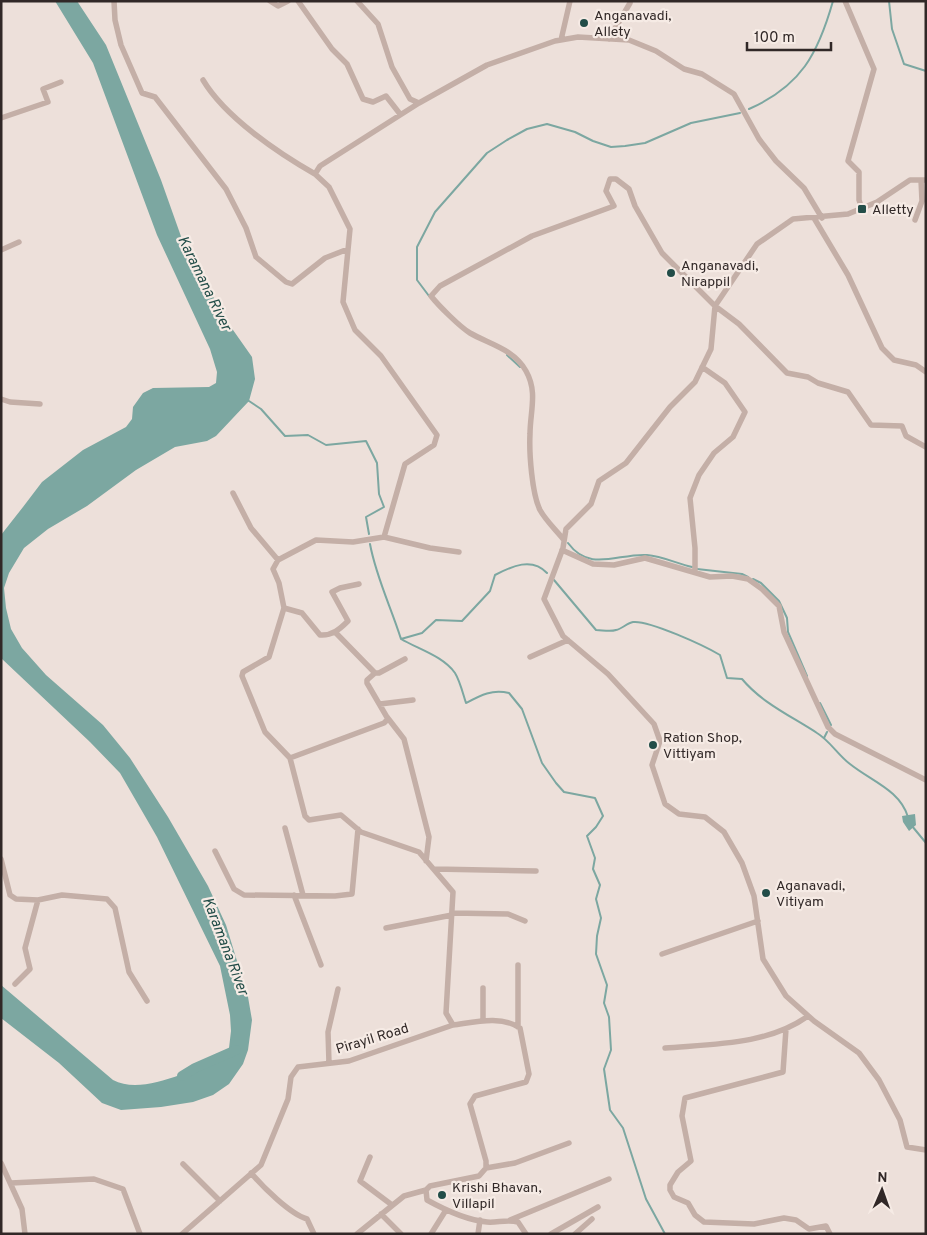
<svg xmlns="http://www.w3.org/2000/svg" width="927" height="1235" viewBox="0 0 927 1235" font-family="Overpass,sans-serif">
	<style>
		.water { fill: #7ca7a1 }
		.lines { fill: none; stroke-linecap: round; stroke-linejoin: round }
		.stream { stroke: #7ca7a1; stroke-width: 2 }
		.river { stroke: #7ca7a1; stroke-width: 10 }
		.minor { stroke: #c4afa7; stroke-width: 5.5 }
		.poi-dot { fill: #224d48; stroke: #f6ebe5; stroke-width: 2 }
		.labels { text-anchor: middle; stroke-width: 4.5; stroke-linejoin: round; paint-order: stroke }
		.poi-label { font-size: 14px; fill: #312827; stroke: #f6ebe5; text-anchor: start }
		.street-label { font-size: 14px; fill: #312827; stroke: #f6ebe5 }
		.water-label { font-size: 15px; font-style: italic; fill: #224d48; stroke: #f6ebe5 }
	</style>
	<rect width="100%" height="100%" fill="#ede0da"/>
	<path class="water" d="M55,1h22l29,44 55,135 22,62 43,78 26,37 3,22 -6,22 -33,35 -9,5 -32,6 -39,23 -49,36 -39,23 -24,19 -15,25 -5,15 2,20 5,21 11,19 24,27 57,50 27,33 38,59 40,69 18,39 22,72 4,23 -4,30 -5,14 -14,20 -16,11 -20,7 -32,5 -40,3 -19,-7 -43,-40 -58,-45v-33l112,95c30,16 78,-11 109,-21l7,-11 2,-17 -1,-16 -10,-49 -63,-129 -37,-64 -30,-31 -89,-84v-123l22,-28 19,-25 41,-32 43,-23 6,-8 1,-12 10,-14 10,-5 56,-1 7,-4 1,-11 -7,-23 -53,-114 -64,-172z
		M915,814l1,11 -7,6 -6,-9 -1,-6z"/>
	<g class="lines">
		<path class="stream" d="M889,1l3,28 12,35 22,7
			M749,109c52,-23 69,-55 84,-108
			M429,296l-12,-16v-33l18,-35 52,-59 20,-13 20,-11 20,-5 28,8 18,9 18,6 14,-1 20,-3 46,-20 49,-10
			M507,355l13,12
			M249,401l12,8 24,27 23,-1 18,10 40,-4 11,22 2,31 5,13 -18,10 3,17
			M568,543c22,30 50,10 79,12 15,1 31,9 45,12
			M370,544c6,33 21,63 31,95l21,-6 14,-13 26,1 28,-30 5,-16c17,-9 37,-18 52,-2
			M697,569l45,5 6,3
			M753,579l8,4 18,18 8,17 1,14 19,44
			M554,580l42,50c6,0 14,2 20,0 6,-1 11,-7 17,-8 16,-2 72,24 87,33l7,23 15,1c20,24 49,37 75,54 13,8 21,22 33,31 21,17 50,26 58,53
			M401,639c17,10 42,17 54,34 5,8 8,21 11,30 15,-8 26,-14 43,-10l13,16 20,54 14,20 8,9 31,6 8,18 -7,11 -9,9 8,22 -2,11 7,16 -4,14 5,19 -4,18 -1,18 11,31 -3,18 5,14 2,33 -7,19 6,41 13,18 23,71 19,35
			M820,703l11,22
			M824,738l3,-6
			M912,826l14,17"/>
		<path class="river" d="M182,1076l13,-8 41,-18"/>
		<path class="minor" d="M114,1l1,19 6,25 21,48 13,4 71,92 20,39 10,29 30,25 6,2 33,-26 23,-9
			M270,1l8,5 10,-5
			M298,1l34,48 15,15 16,35 10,3 13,-6 14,18
			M357,1l21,23 14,43 18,32 9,4 68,-38 68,-24 23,-4 51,3 27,11 28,18 18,5 32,20 25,45 17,22 28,27 18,30
			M845,1l29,68 -26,92 11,11v28l3,9
			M609,39l21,-36
			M561,40l9,-39
			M203,80c22,37 75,73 112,94
			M419,103l-99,63 -5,8 14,13 21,42 -7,73 12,28 26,26 56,79 -3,10 -29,19 -21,73 -31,5 -37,-2 -38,20 -5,9 6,14 5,25 -15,49 -26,15 -1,4 23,56 25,26 15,58 4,4 32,-5 20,17 58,20 34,40 -7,121 7,12c22,-3 48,-10 67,3l9,46 -3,8 -51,14 -5,8 16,57v7l-7,8 -49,10 -4,4 1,10c18,10 39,20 60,22 10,1 20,-3 31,0l8,12
			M1,118l47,-16 -5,-13 18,-7
			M926,180h-16l-33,22 -29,12 -55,5 -36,25 -42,62 -4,43 -16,33 -25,25 -44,56 -27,18 -8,23 -25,25 -3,19 -19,51 19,37 45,38 46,50 6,17 -8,24 13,39 14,10 26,3 19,15 18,31 12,33 9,63 23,37 28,25 45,32 20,27 21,40 7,27 19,3
			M814,218l34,57 34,73 12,12 22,5 10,7
			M915,220l7,-19 -1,-21
			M1,250l18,-8
			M1,399l9,3 30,2
			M233,493l18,35 27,32
			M384,537l46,11 29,4
			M564,540c-7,-9 -18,-19 -24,-30 -8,-16 -11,-57 -10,-76 0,-22 8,-42 -4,-63 -12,-22 -37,-27 -56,-38 -10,-6 -32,-28 -39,-37l9,-10 92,-50 82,-30 -8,-15 4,-12h6l13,10 6,17 27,47 53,53 24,18 48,49 21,4 10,6 30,9 23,33 31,1 4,10 20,11
			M562,550l31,14 21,1 31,-7 65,19 22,-1 16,3 14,10 17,17 5,26 44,95 7,7 91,46
			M695,572v-24l-5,-50 9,-23 15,-22 19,-16 12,-25 -20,-29 -23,-16
			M284,608l18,5 18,22c12,1 20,-6 28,-14l-16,-29 8,-4 19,-4
			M335,632l40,41h4l26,-14
			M530,657l38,-17
			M380,704l33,-4
			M387,717l17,22 25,98 -3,24
			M290,758l94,-35 4,-4 -21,-36v-3l8,-7
			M285,828l18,67
			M215,851l19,38 10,6 91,1 17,-2 6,-65
			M1,859l9,36 6,4 22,1 -13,48 5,21 -15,15
			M434,869l102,2
			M294,895l27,70
			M38,900l24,-5 45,4 8,9 14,64 18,29
			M453,913l55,1 17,7
			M386,928l66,-13
			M662,954l96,-33
			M518,965v62
			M483,988v33
			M786,1029l-3,43 -98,26 -3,18 9,45 -13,11 -8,13v5l4,7 14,6 7,12 9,7 50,2 30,-6 12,2 13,9 17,-3 4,8
			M665,1048c48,-4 103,-3 143,-32
			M329,1063l-1,-31 10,-43
			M370,1157l-10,24 32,24
			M1,1163l21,46 3,25
			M183,1164l37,37
			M486,1168l29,-5 54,-20
			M251,1173c12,14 39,41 56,46l7,15
			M11,1183l83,-4 29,10 17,45
			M381,1214l20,20
			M510,1220l99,-41
			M182,1234l79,-69 27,-66 3,-22 7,-10 51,-6 104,-36
			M357,1234l47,-38 22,-6
			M431,1234l15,-24
			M478,1234l2,-14
			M551,1234l47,-27
			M575,1234l17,-15"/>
	</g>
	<g class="poi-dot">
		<circle cx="584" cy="23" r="5"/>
		<rect x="857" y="204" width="10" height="10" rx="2.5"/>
		<circle cx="671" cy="273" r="5"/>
		<circle cx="653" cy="745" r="5"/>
		<circle cx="766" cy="893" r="5"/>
		<circle cx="442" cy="1195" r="5"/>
	</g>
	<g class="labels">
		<g class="poi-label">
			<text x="594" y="20">Anganavadi,<tspan x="594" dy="16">Allety</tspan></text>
			<text x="872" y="214">Alletty</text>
			<text x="681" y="270">Anganavadi,<tspan x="681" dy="16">Nirappil</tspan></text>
			<text x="663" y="742">Ration Shop,<tspan x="663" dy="16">Vittiyam</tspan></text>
			<text x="776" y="890">Aganavadi,<tspan x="776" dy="16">Vitiyam</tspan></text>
			<text x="452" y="1192">Krishi Bhavan,<tspan x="452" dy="16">Villapil</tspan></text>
		</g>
		<g class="street-label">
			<text transform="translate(372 1038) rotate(-17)" y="5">Pirayil Road</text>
		</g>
		<g class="water-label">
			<text transform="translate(205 283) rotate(64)" y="5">Karamana River</text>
			<text transform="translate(226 946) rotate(69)" y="5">Karamana River</text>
		</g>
	</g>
	<rect width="927" height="1235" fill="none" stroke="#312827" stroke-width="5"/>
	<g transform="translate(882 1190) rotate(2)" stroke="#f6ebe5" stroke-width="4" paint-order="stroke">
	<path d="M0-4L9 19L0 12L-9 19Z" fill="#312827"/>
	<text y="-8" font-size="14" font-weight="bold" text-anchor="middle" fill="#312827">N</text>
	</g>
	<path d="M747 42v8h84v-8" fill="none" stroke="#312827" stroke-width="2.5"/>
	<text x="754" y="42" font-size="15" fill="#312827" stroke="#f6ebe5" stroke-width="4" paint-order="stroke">100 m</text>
</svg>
